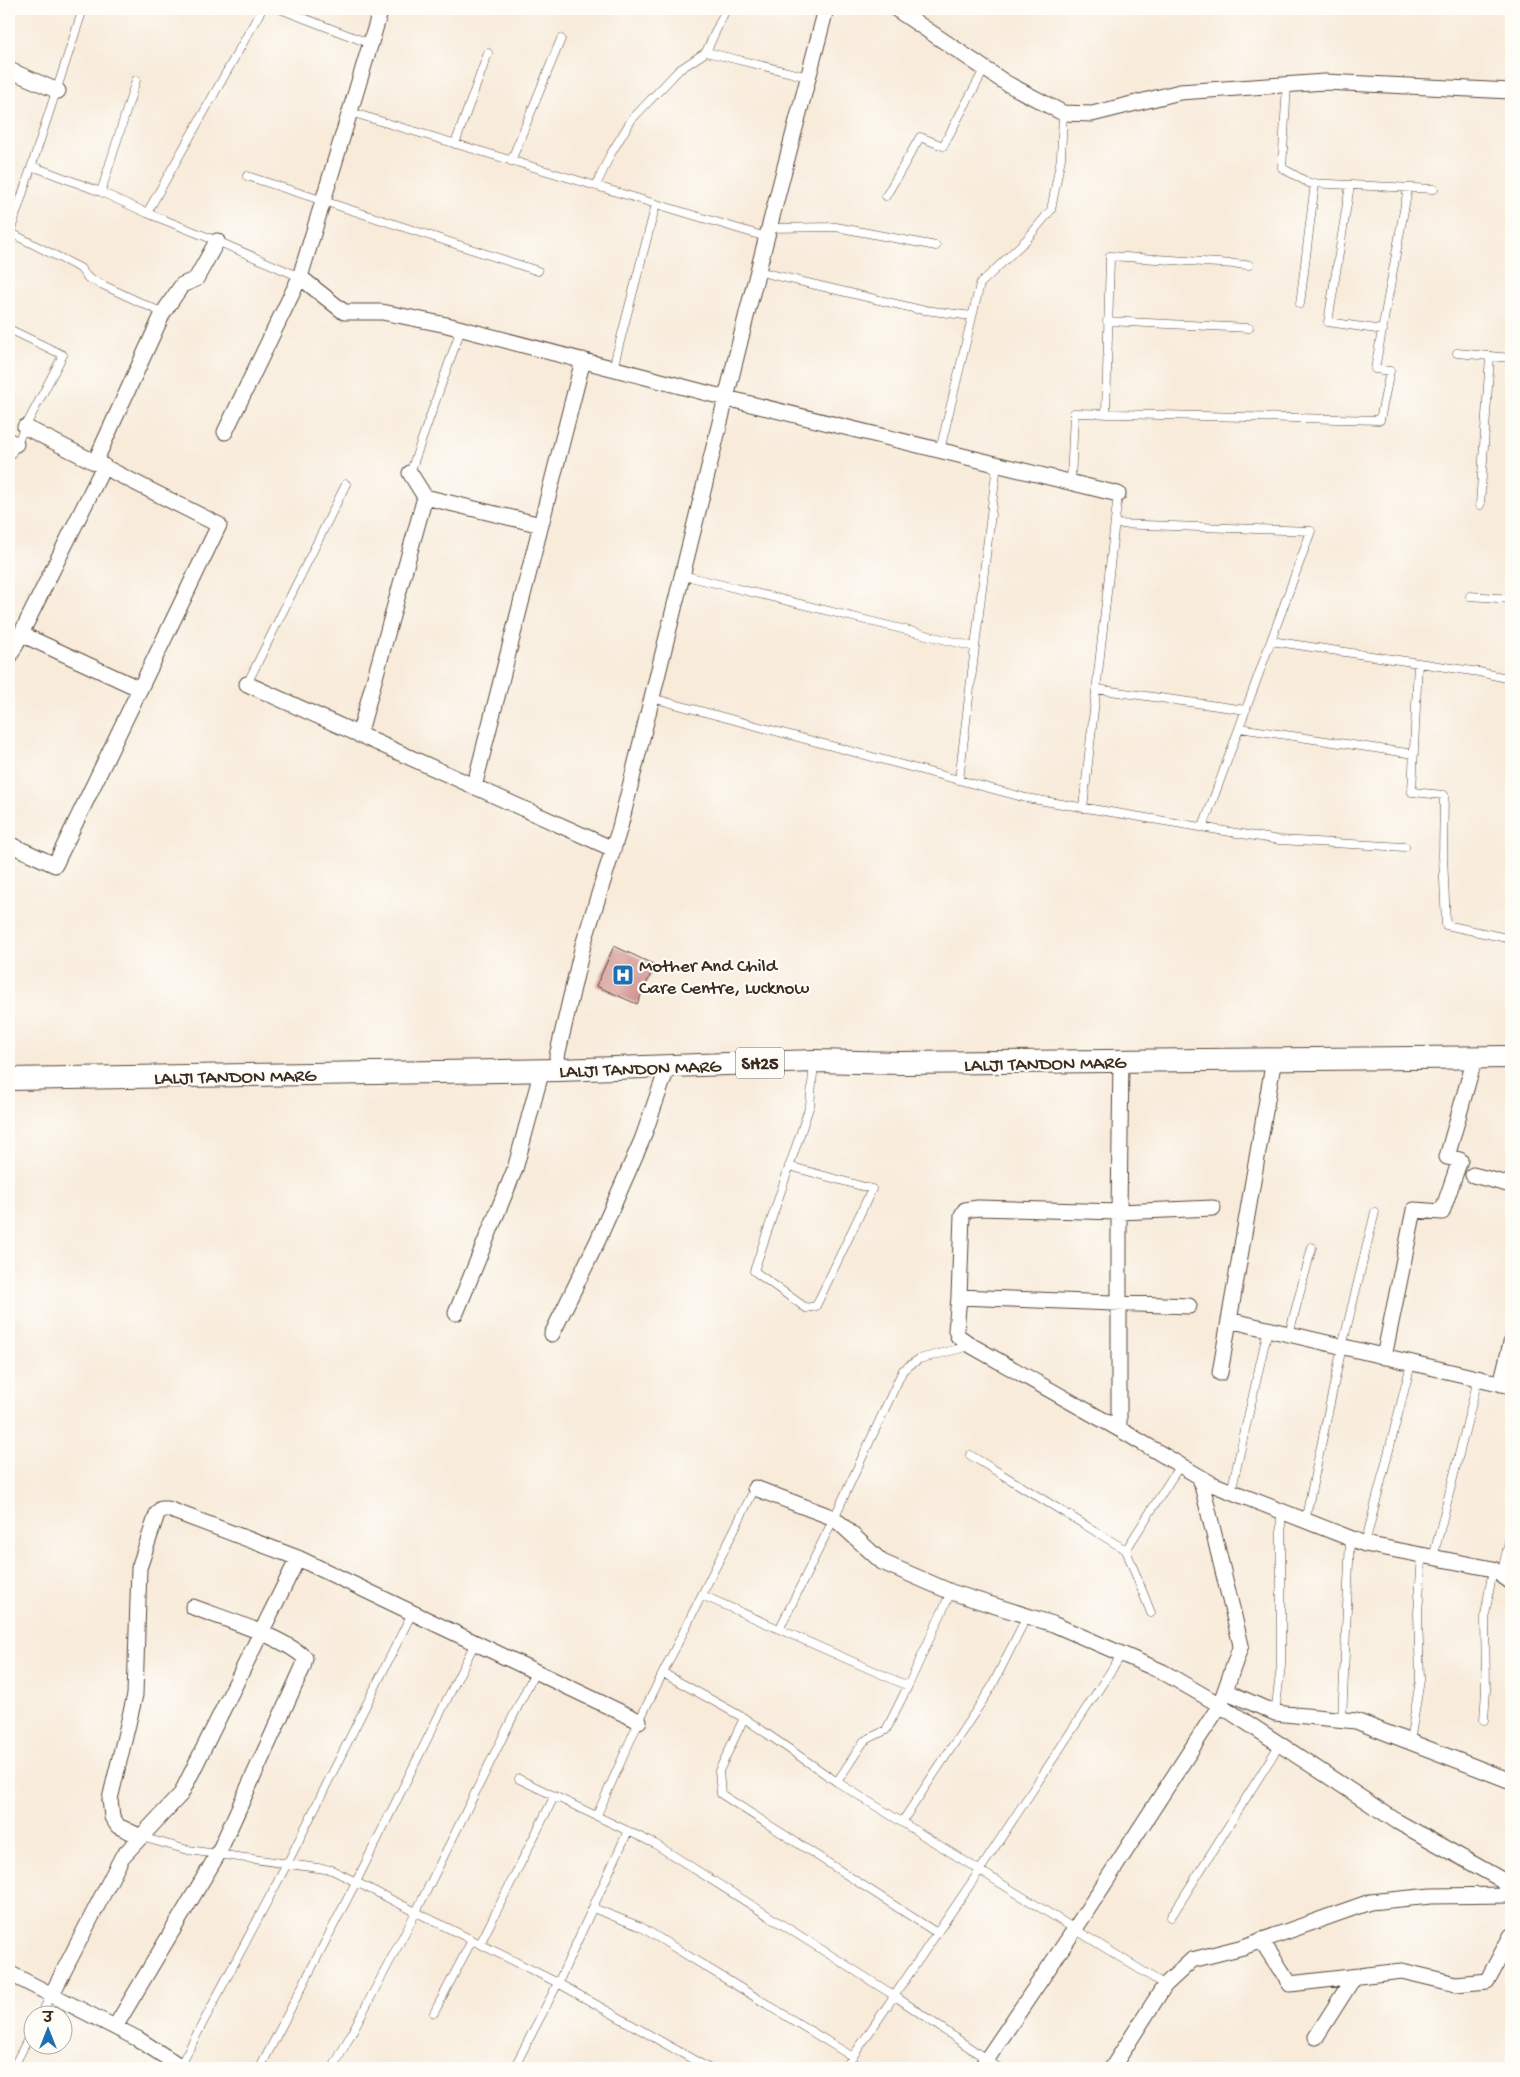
<svg xmlns="http://www.w3.org/2000/svg" width="1520" height="2077" viewBox="0 0 1520 2077" font-family="'Gochi Hand','Playpen Sans Deva',sans-serif">
	<style>
		.building { fill: #d39793 }
		.lines { fill: none; stroke-linecap: round; stroke-linejoin: round }
		.service-casing { stroke: #57473a; stroke-width: 9 }
		.minor-casing { stroke: #57473a; stroke-width: 17 }
		.primary-casing { stroke: #57473a; stroke-width: 24 }
		.service { stroke: #fff; stroke-width: 8 }
		.minor { stroke: #fff; stroke-width: 15 }
		.primary { stroke: #fff; stroke-width: 22 }
		.labels { text-anchor: middle; stroke-width: 4.5; stroke-linejoin: round; paint-order: stroke }
		.shield { fill: #fdfcf7; stroke: #75695f; stroke-width: 1 }
		.shield-label { font-size: 18px; font-weight: bold; fill: #3b2a1e }
		.poi-label { font-size: 19px; fill: #3b2a1e; stroke: #fdfcf7; text-anchor: start }
		.street-label { font-size: 19px; fill: #3b2a1e; stroke: #fdfcf7 }
	</style>
	<rect width="100%" height="100%" fill="#fdfcf7"/>
	<filter id="ink" filterUnits="userSpaceOnUse"><feTurbulence type="fractalNoise" baseFrequency=".02" numOctaves="2"/><feDisplacementMap in="SourceGraphic" scale="10" xChannelSelector="R" yChannelSelector="G"/><feConvolveMatrix kernelMatrix="1 2 1 2 8 2 1 2 1" color-interpolation-filters="sRGB"/></filter>
	<filter id="wash" filterUnits="userSpaceOnUse"><feTurbulence type="fractalNoise" baseFrequency=".0096" numOctaves="4" result="noise"/><feDisplacementMap in="SourceGraphic" scale="20" xChannelSelector="R" yChannelSelector="G"/><feGaussianBlur stdDeviation="1.12" result="paint"/><feColorMatrix in="noise" values="0 0 0 0 0 0 0 0 0 0 0 0 0 0 0 0 0 1.4 0 .05"/><feComposite in="paint" operator="in"/></filter>
	<g filter="url(#wash)">
		<rect width="100%" height="100%" fill="#f8ebda"/>
		<g id="blocks">
			<path class="building" d="M614,946l41,19 -18,39 -41,-18z"/>
		</g>
	</g>
	<g filter="url(#ink)">
		<use href="#blocks" fill-opacity="0" stroke="#57473a" stroke-width="1"/>
		<g class="lines">
			<g class="service-casing">
				<path id="service" d="M280,9l91,35
					M706,52l102,25
					M1287,84l-5,84 27,15 125,6
					M350,112l416,125
					M455,144l33,-91
					M511,161l50,-122
					M32,166l69,26 46,21 70,28 83,36
					M247,176l291,95
					M1350,185l-22,137 55,8
					M596,186l14,-31 22,-36 47,-49 27,-18 20,-43
					M101,192l35,-112
					M886,196l34,-59 23,9 42,-78
					M147,213l115,-204
					M768,228l68,-1 100,19
					M9,232l71,36 8,10 75,35
					M10,232l73,-223
					M757,271l160,38 55,7
					M1300,304l15,-121
					M1107,321l142,7
					M9,329l54,26 -54,103
					M1457,353l54,5
					M613,368l43,-164
					M1106,414l4,-158 139,9
					M940,450l40,-166 47,-45 24,-29 10,-52 2,-45
					M410,473l51,-144
					M1071,482l3,-69 306,7 10,-49 -15,-2 33,-181
					M1480,505l10,-149
					M1115,524l196,7 -108,296
					M682,575l293,72
					M1470,596l41,3
					M1271,641l208,31 32,7
					M1418,663l-6,129 32,3 -1,61 3,69 65,14
					M247,684l99,-200
					M1096,689l150,21
					M652,698l374,100 253,42 126,7
					M1239,728l175,26
					M959,780l38,-316
					M1083,808l35,-314
					M789,1166l83,23 -56,117 -10,2 -52,-37 56,-166 4,-42
					M1289,1334l23,-87
					M970,1455l156,95
					M1231,1492l37,-163
					M1305,1521l37,-174 33,-135
					M1365,1544l46,-180
					M1433,1558l45,-179
					M1501,1575l10,-42
					M702,1595l206,91
					M1151,1613l-25,-63 54,-85
					M780,1628l54,-110 69,-148 16,-11 51,-13
					M663,1673l81,45 93,64 328,203
					M1275,1713l6,-47v-155
					M744,1718l-25,53 2,23 216,139
					M1342,1720l8,-181
					M1484,1720l2,-30 -1,-75 8,-46
					M1410,1742l10,-62 -2,-67 4,-58
					M519,1779l136,65 240,152 104,72
					M837,1782l27,-41 22,-11 22,-44 43,-94
					M597,1815l42,-94 116,-233
					M902,1822l89,-134 36,-72
					M141,1837l47,13 144,20 226,113 150,85
					M593,1908l48,19 212,130
					M1171,1917l109,-173
					M480,1944l74,-147
					M434,2013l38,-73
					M41,2014l11,-20
					M180,2066l107,-202 125,-251
					M13,2068l19,-37
					M260,2068l96,-186 119,-239
					M333,2068l83,-156 119,-240
					M514,2068l44,-85 70,-152
					M845,2068l135,-198 142,-216"/>
			</g>
			<g class="minor-casing">
				<path id="minor" d="M896,9l110,74 57,30 29,1 88,-22 145,-10 186,9
					M9,70l49,21
					M300,277l44,35h38l65,13 279,73 392,96
					M225,432l75,-155 81,-268
					M9,441l7,3
					M95,462l68,-149 19,-28 14,-6 21,-38
					M410,473l15,24 116,28
					M21,634l119,55
					M9,658l95,-192
					M247,684l366,165
					M359,735l66,-238
					M474,787l109,-427
					M9,844l46,21 164,-340 -194,-98
					M559,1070l-2,-14 26,-111 37,-118 128,-518 78,-300
					M1473,1175l38,10
					M1213,1208l-94,4 -141,-4 -13,2 -3,5 -3,82 -3,33 2,6 14,10 147,83 93,55 153,60 128,25 18,13
					M959,1297l230,9
					M456,1313l59,-144 27,-99
					M1229,1320l282,66
					M552,1334l46,-94 44,-100 26,-74
					M1384,1357l30,-147 28,2 18,-52 -13,-3 28,-100
					M1220,1373l54,-314
					M1501,1384l10,-41
					M1119,1429v-217l2,-151
					M755,1488l79,30 48,44 69,30 102,32 110,48 57,33 178,117 113,63
					M1225,1691l50,22 81,8 155,60
					M141,1837l-23,-11 -6,-9 -2,-18 25,-104 4,-127 18,-54 4,-5h7l130,49 341,163
					M1261,1940l29,44 112,-13 54,13 31,-3 24,-45
					M9,1973l129,66 45,29
					M52,1994l70,-137 59,-63 117,-236
					M115,2027l103,-173 85,-187 2,-9c-23,-22 -81,-39 -112,-51
					M1316,2037l38,-60
					M981,2068l94,-139 145,-224 21,-60 -41,-168
					M1112,2068l53,-83 27,-25 51,-13 127,-45 61,-6 80,-1"/>
			</g>
			<g class="primary-casing">
				<path id="primary" d="M9,1079l550,-9 255,-9 87,2 610,-6"/>
			</g>
			<use href="#service" class="service"/>
			<use href="#minor" class="minor"/>
			<use href="#primary" class="primary"/>
		</g>
	</g>
	<defs>
		<g id="hospital-square" transform="scale(1.125)"><rect x="-9" y="-9" width="18" height="18" rx="4" fill="#1f6fb2" stroke="#fdfcf7"/><path d="M-5-5h3v3.5h4V-5h3V5h-3V1.5h-4V5h-3Z" fill="#fff"/></g>
	</defs>
	<g fill-rule="evenodd">
		<use href="#hospital-square" x="623" y="975"/>
	</g>
	<g class="labels">
		<rect class="shield" x="736" y="1047.5" width="48" height="31" rx="4"/>
		<g class="shield-label">
			<text x="760" y="1069">SH25</text>
		</g>
		<g class="poi-label">
			<text x="639" y="971">Mother And Child<tspan x="639" dy="22">Care Centre, Lucknow</tspan></text>
		</g>
		<g class="street-label">
			<text transform="translate(1045 1062) rotate(-1)" y="7">LALJI TANDON MARG</text>
			<text transform="translate(640 1067) rotate(-2)" y="7">LALJI TANDON MARG</text>
			<text transform="translate(235 1075) rotate(-1)" y="7">LALJI TANDON MARG</text>
		</g>
	</g>
	<rect width="1520" height="2077" fill="none" stroke="#fdfcf7" stroke-width="30"/>
	<g transform="translate(48 2030)"><circle r="24" fill="#fdfcf7" stroke="#afa8a0"/>
	<path d="M0-4L9 19L0 12L-9 19Z" fill="#1f6fb2"/>
	<text y="-8" font-size="14" font-weight="bold" text-anchor="middle" fill="#3b2a1e">उ</text>
	</g>
</svg>
